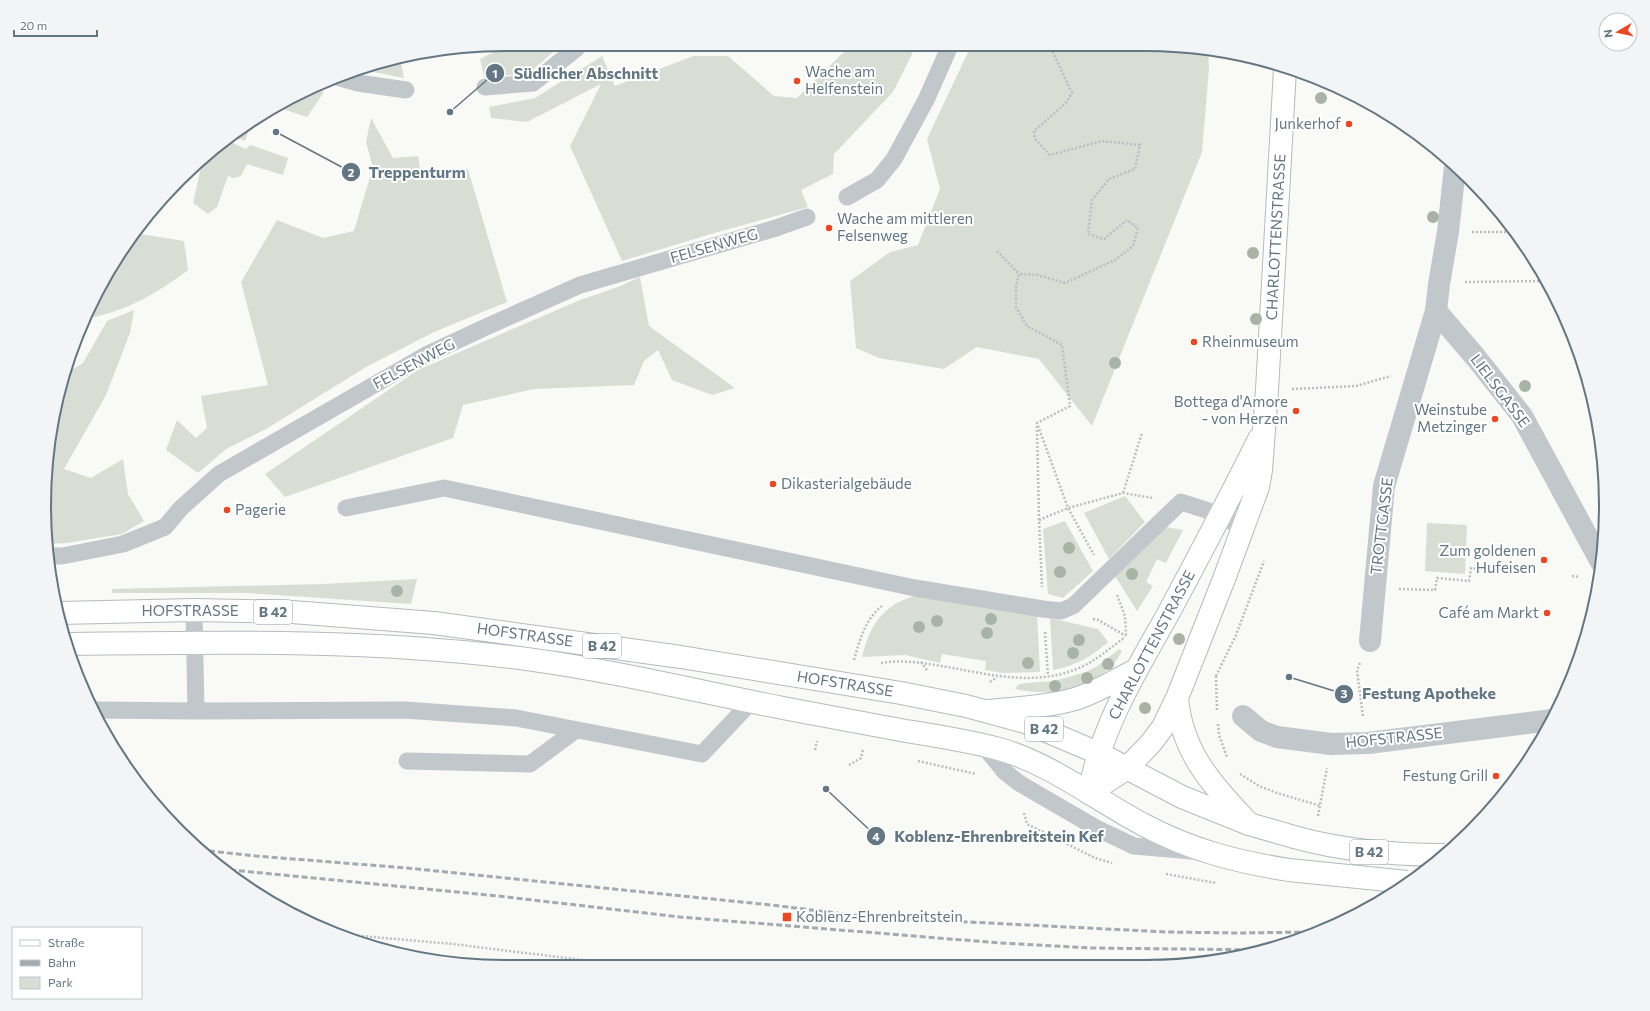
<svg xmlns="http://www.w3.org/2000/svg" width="1650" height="1011" viewBox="0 0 1650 1011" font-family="Commissioner,sans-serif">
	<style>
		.green { fill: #d9ded5 }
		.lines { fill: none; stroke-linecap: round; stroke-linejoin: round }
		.secondary-casing { stroke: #b4bbc0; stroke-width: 24 }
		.primary-casing { stroke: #b5bbbf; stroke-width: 24 }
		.path { stroke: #babec1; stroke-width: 2.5; stroke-dasharray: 2 2; stroke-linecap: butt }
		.service { stroke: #c2c7cb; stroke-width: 17 }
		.minor { stroke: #c2c7cb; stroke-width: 22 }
		.secondary { stroke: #fff; stroke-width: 22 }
		.primary { stroke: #fff; stroke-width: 22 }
		.rail { stroke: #a3abb1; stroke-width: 3; stroke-dasharray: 6 3; stroke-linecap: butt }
		.primary-bridge-casing { stroke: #b5bbbf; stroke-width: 24; stroke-linecap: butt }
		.primary-bridge { stroke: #fff; stroke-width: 22 }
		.tree { fill: #a9b3a5 }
		.poi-dot { fill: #ed4722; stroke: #fff; stroke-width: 1.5 }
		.labels { text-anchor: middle; stroke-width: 4; stroke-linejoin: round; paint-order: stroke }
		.shield { fill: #fff; stroke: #91a0a8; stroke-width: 1 }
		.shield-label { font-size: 14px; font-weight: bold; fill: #627783 }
		.poi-label { font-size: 15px; fill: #627783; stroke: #fff; text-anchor: start }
		.street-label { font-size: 15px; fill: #627783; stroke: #fff }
		.rim { fill: none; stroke: #627783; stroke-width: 2 }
		.leader { fill: none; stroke: #627783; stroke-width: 1.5 }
		.callout-dot { fill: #627783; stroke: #fff; stroke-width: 1.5 }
		.mark-label { font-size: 12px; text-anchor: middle; font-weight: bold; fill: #fff }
		.callout-label { font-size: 16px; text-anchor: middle; font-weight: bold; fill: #627783; stroke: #fff; stroke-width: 4; stroke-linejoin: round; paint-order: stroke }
	</style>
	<rect width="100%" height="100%" fill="#f9f9f6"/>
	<path class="green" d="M502,48h56l-30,26 -44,3 -4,-18z
		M848,48h67l-22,44 -59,62 -1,20 -32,16 7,17 -97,27 -89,27 -52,-115 31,-62 -74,38 -36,-4 -2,-11 46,-9 67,-42 13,30 78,-30h35l46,40 23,2z
		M970,48l238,1 1,20 -7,83 -110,274 -53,-67 -62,-12 -33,22 -65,-11 -23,-10 -6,-67 40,-29 28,-7 22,-56 -13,-50z
		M400,58l4,20 -47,-9v-1z
		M312,87l12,5 -17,25 -30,-10 24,-15z
		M371,118l22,40 25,-2 2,13h48l39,133 -73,30 -68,35 -100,62 -40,20 -28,24 -32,-23 11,-30 19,18 11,-10 -6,-32 67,-11 -27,-103 36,-62 46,18 31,-7 19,-64 -7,-25z
		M252,122l-7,19 -14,-6z
		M224,139l22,10 4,-4 38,13 -5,17 -36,-11 -6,12 -7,2 -6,-2 -11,31 -9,7 -15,-11 10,-45z
		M135,233l49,8 4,29c-35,26 -58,39 -101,49l35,-70z
		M640,277l9,49 86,62 -23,7 -40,-15 -14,-30 -14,11 -10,24 -100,4 -71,16 -10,33 -168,59 -20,-23 153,-104 162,-70 38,-13z
		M134,310l-4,23 -24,62 -42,74 27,9 32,-19 5,35 16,27 -22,13 -55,9 -20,1 -3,-39 4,-60 17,-71 18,-11 24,-42z
		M1125,496l20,26 -36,37 -25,-46z
		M1065,521l28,50 -30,27 -15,-4 -5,-65z
		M1427,523l40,2 -2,49 -40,-3z
		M1165,527l18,3 -17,33 -9,-4 -11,23 7,4 -16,25 -22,-35z
		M417,579l-6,25 -164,-11h-135v-4l212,-5z
		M914,596l123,18 3,58 -37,1 -18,-3 1,-9 -44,-7 -2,9 -35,-8 -43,2c8,-32 20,-51 52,-61z
		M1050,618l48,11 10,13c-17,15 -33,24 -55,28z
		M1119,649l3,2c-12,26 -45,39 -72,41 -12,1 -23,-1 -35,-3l4,-5 7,-1 28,-2 32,-9 13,-7z"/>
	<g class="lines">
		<g class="secondary-casing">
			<path id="secondary" d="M1177,698c5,56 36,87 72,126
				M988,711c29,-3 59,-4 87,-12 22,-7 41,-19 61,-29
				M1089,793l37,-24 25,-26 12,-16 14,-29 47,-119 34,-92 3,-17 6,-80 18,-321
				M1089,793c13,-68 46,-120 79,-179 31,-58 62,-116 91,-175"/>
		</g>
		<g class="primary-casing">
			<path id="primary" d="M59,613l135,-3 98,2 142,11 247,34 220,36 65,13 59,16 73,31 84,44 67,27 45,13
				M66,644c154,-2 308,-5 461,15 88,12 174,33 261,50 39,7 79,15 118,22 31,5 63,10 93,18 53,15 97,51 145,76 47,25 93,37 145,45"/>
		</g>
		<path class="path" d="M1051,48l21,45 -6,10 -32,28 1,8 15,16 52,-14 38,4 -5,24 -26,10 -17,21 -4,34 16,5 23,-19 11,8 -5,18 -18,14 -50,23 -27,-8 -19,-1 -3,13v20l11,19 35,19 8,61 -33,17 31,85 26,47
			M1472,232h42
			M997,251l22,23
			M1465,282l82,-1
			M1292,389l64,-3 35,-10
			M1037,426l2,94 3,67
			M1123,493l19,-60
			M1039,520l29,-12 55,-15 30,5
			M1572,576l8,1
			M1399,589l36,1 2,-12 32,3 2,-13 40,4
			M1117,595l8,21 1,19
			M1093,619l5,1 28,16
			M1045,632l3,44
			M854,660c6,-21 11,-41 29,-55
			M921,662l6,8
			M881,663c24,-4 48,1 72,5 42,8 88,18 128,-1 16,-7 29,-19 43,-29
			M1360,663l-3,7 6,47
			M1216,676l1,35
			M1216,676l20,-41 28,-74
			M990,682l7,-5
			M1218,724l1,11 8,22
			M815,750l2,-9
			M918,761l58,13
			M849,765l12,-7 2,-9
			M1240,774l19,12 18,7 44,13
			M1024,813l3,11 68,34 17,5
			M1318,816l9,-48
			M1166,874l50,9
			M338,934l115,10 162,20"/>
		<path class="service" d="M337,77l21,6 48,7
			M485,87l48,-4 44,-35
			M847,197l30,-17 17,-21 32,-59 23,-52
			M346,508l98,-20 471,100 128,21 18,2 12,-5 108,-104 25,8 38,17
			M47,556h15l61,-12 42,-17 16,-19 38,-34 207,-119 60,-28 94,-42 196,-57 31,-11
			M194,610l2,101 209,-1 111,8 186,36 49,-52
			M96,710l100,1
			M983,745l21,26 15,12 79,46 36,17 58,5
			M407,761l123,3 46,-34"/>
		<path class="minor" d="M1436,311l41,48 45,57 79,146
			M1370,641l14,-155 52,-175 3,-27 9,-52 7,-65
			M1243,716l18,15 16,6 54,7 37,-1 184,-23"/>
		<use href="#secondary" class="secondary"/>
		<use href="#primary" class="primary"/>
		<path class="rail" d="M200,850l56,6 151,12 364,37 98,12 298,15 73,1 71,-1
			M221,869l277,27 182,21 320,26 90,5 177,2"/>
		<g class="primary-bridge-casing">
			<path id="primary-bridge" d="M1294,837c50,14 99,18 151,18
				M1289,870l118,12"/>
		</g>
		<use href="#primary-bridge" class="primary-bridge"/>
	</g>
	<g class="tree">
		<circle cx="1321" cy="98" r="6"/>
		<circle cx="1433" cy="217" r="6"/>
		<circle cx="1253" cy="253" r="6"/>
		<circle cx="1256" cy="319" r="6"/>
		<circle cx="1115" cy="363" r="6"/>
		<circle cx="1525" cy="386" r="6"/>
		<circle cx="1069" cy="548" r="6"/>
		<circle cx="1060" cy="572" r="6"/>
		<circle cx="1132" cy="574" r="6"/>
		<circle cx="397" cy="591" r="6"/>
		<circle cx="991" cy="619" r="6"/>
		<circle cx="937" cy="621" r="6"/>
		<circle cx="919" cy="627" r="6"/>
		<circle cx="987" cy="633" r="6"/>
		<circle cx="1179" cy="639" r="6"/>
		<circle cx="1079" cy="640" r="6"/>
		<circle cx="1073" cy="653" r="6"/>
		<circle cx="1028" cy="663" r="6"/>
		<circle cx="1108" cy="664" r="6"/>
		<circle cx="1087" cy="678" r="6"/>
		<circle cx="1055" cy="686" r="6"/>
		<circle cx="1145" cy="708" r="6"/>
	</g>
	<g class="poi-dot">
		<circle cx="797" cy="81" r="4"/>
		<circle cx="1349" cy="124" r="4"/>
		<circle cx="829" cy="228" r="4"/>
		<circle cx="1194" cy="342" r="4"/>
		<circle cx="1296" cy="411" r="4"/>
		<circle cx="1495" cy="419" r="4"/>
		<circle cx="773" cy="484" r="4"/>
		<circle cx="227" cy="510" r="4"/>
		<circle cx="1544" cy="560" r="4"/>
		<circle cx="1547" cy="613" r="4"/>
		<circle cx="1496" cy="776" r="4"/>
		<rect x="782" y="912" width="10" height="10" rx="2"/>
	</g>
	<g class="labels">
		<g class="shield">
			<rect x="254" y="600" width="38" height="24" rx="3"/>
			<rect x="583" y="634" width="38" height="24" rx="3"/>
			<rect x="1025" y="717" width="38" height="24" rx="3"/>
			<rect x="1350" y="840" width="38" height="24" rx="3"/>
		</g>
		<g class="shield-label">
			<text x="273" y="617">B 42</text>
			<text x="602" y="651">B 42</text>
			<text x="1044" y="734">B 42</text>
			<text x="1369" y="857">B 42</text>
		</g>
		<g class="poi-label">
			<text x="805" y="77">Wache am<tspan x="805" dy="17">Helfenstein</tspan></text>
			<text x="1341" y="129" text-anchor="end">Junkerhof</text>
			<text x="837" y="224">Wache am mittleren<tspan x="837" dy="17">Felsenweg</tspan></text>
			<text x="1202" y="347">Rheinmuseum</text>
			<text x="1288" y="407" text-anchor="end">Bottega d'Amore<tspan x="1288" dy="17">- von Herzen</tspan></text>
			<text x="1487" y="415" text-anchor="end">Weinstube<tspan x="1487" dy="17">Metzinger</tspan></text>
			<text x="781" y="489">Dikasterialgebäude</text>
			<text x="235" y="515">Pagerie</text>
			<text x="1536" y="556" text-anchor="end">Zum goldenen<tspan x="1536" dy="17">Hufeisen</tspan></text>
			<text x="1539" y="618" text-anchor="end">Café am Markt</text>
			<text x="1488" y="781" text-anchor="end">Festung Grill</text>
			<text x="796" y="922">Koblenz-Ehrenbreitstein</text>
		</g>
		<g class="street-label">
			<text transform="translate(1276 237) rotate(-87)" y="5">CHARLOTTENSTRASSE</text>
			<text transform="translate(714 246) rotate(-16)" y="5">FELSENWEG</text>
			<text transform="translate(414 364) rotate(-28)" y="5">FELSENWEG</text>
			<text transform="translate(1500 391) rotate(53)" y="5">LIELSGASSE</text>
			<text transform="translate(1382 526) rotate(-83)" y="5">TROTTGASSE</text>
			<text x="190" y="616">HOFSTRASSE</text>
			<text transform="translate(525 635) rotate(8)" y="5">HOFSTRASSE</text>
			<text transform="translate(1152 645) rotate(-62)" y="5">CHARLOTTENSTRASSE</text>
			<text transform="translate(845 684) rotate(9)" y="5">HOFSTRASSE</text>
			<text transform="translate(1394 738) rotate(-6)" y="5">HOFSTRASSE</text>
		</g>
	</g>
	<path d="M0 0H1650V1011H0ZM505 51H1145A454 454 0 0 1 1599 505V506A454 454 0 0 1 1145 960H505A454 454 0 0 1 51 506V505A454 454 0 0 1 505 51Z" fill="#f2f4f5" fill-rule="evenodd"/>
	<path class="rim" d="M505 51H1145A454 454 0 0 1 1599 505V506A454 454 0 0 1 1145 960H505A454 454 0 0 1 51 506V505A454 454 0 0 1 505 51Z"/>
	<path class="leader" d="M450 112L495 73M276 132L351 172M1289 677L1344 694M826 789L876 836"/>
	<g class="callout-dot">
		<circle cx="450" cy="112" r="4"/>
		<circle cx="276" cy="132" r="4"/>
		<circle cx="1289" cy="677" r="4"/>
		<circle cx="826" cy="789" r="4"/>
		<circle cx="495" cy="73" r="10"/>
		<circle cx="351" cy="172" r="10"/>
		<circle cx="1344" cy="694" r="10"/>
		<circle cx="876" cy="836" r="10"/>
	</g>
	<g class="mark-label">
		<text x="495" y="78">1</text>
		<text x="351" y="177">2</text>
		<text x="1344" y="698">3</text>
		<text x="876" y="841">4</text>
	</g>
	<g class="callout-label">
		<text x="586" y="79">Südlicher Abschnitt</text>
		<text x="417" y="178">Treppenturm</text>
		<text x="1429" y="699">Festung Apotheke</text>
		<text x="999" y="842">Koblenz-Ehrenbreitstein Kef</text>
	</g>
	<rect x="12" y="927" width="130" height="72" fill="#ffffff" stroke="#c0c9cd"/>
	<rect x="20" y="940" width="20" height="6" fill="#ffffff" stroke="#c0c9cd"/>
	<text x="48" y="947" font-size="12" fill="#627783">Straße</text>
	<rect x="20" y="960" width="20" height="6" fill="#a3abb1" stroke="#c0c9cd"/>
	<text x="48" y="967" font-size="12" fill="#627783">Bahn</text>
	<rect x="20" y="977" width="20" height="12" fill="#d9ded5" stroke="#c0c9cd"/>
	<text x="48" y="987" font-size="12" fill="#627783">Park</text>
	<g transform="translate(1618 32) rotate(261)"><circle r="19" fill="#ffffff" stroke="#c0c9cd"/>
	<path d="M0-3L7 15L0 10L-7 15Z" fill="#ed4722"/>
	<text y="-6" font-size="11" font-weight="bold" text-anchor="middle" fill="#627783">N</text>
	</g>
	<path d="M14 30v6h83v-6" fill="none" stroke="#627783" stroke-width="2"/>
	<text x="20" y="30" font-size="12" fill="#627783" stroke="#ffffff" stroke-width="3" paint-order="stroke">20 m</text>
</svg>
